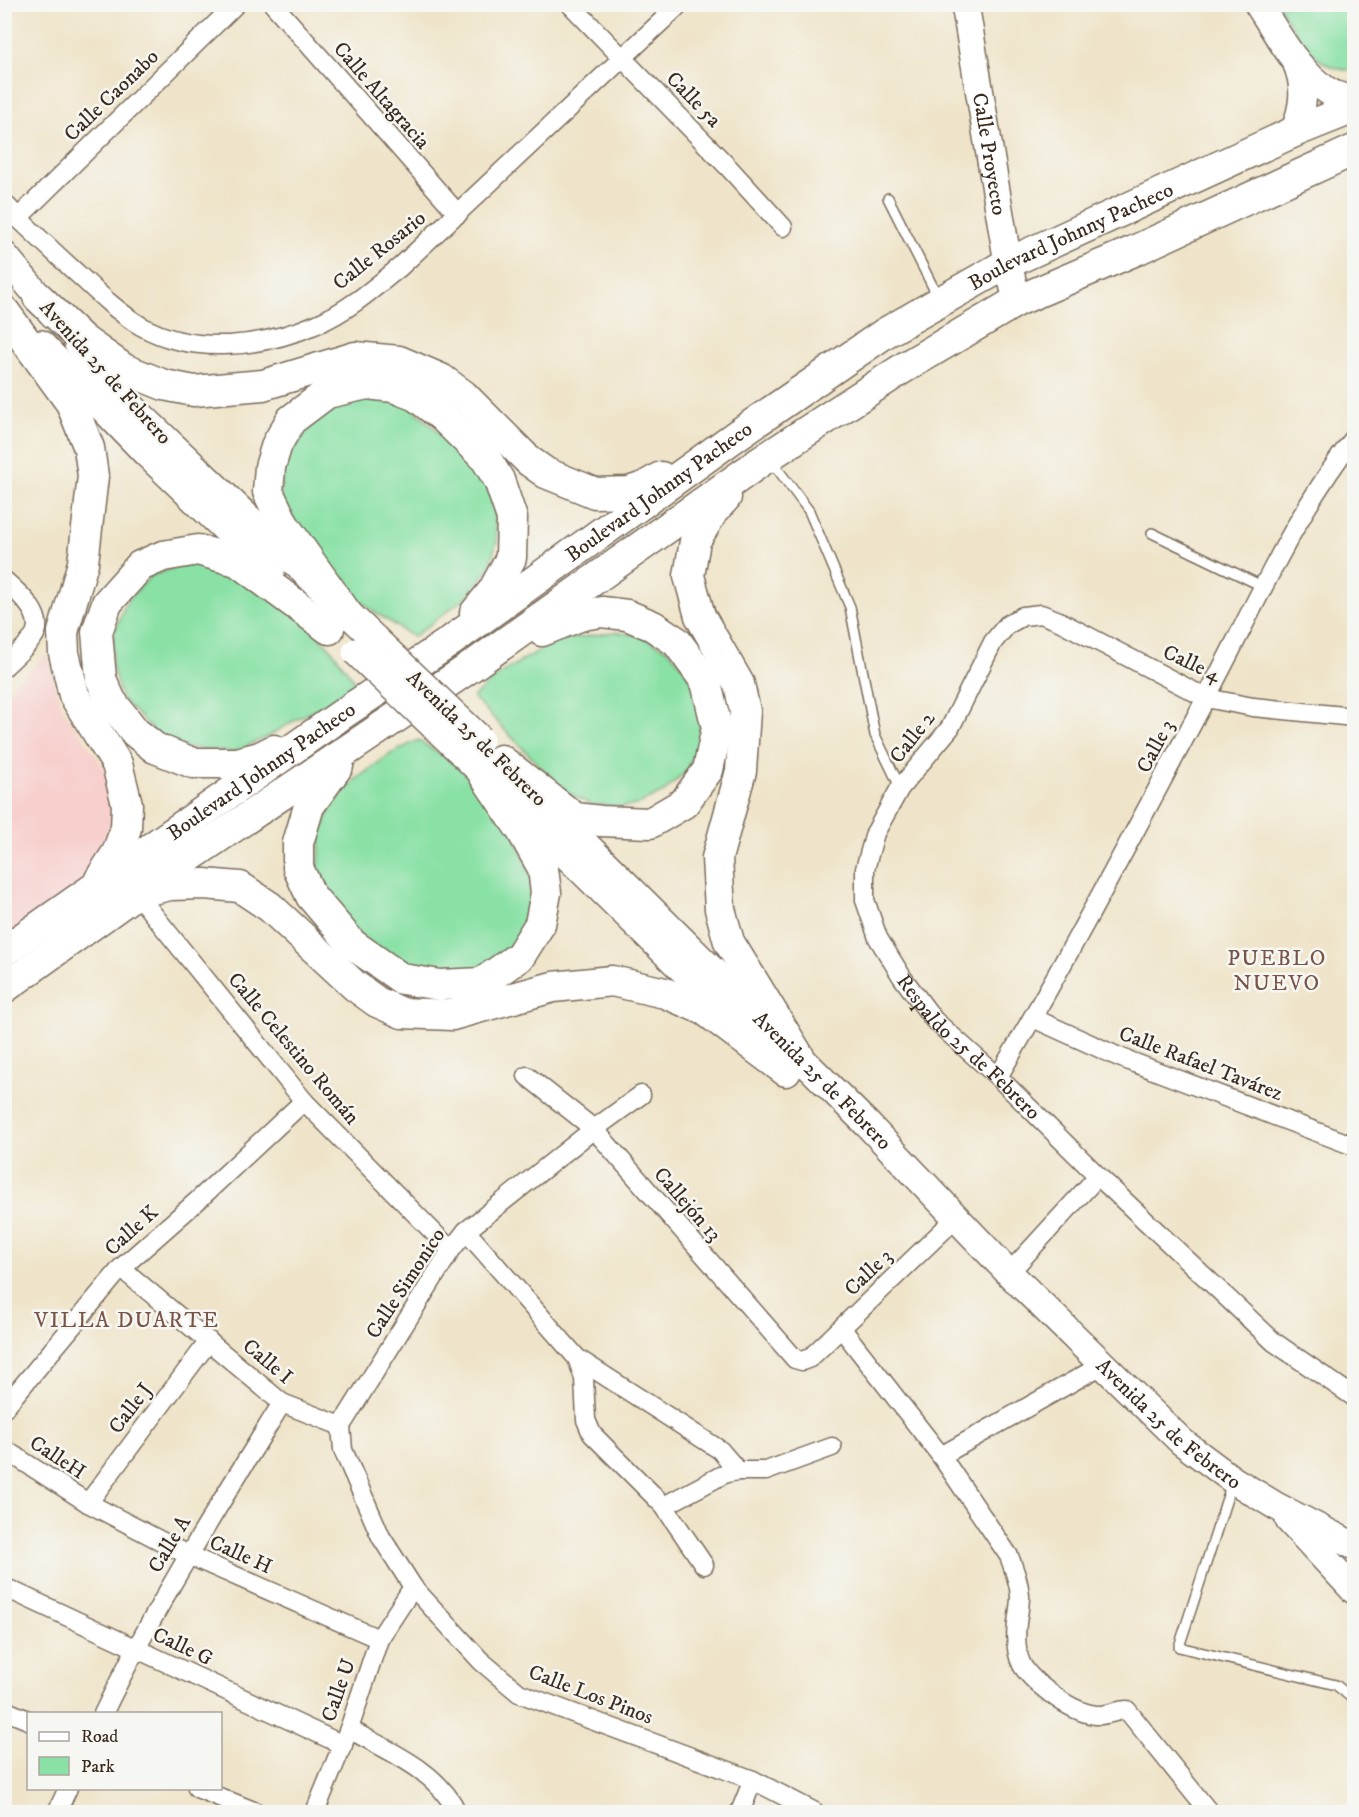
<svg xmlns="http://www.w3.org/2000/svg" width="1359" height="1817" viewBox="0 0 1359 1817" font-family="'IM FELL DW Pica',serif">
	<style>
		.built { fill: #f7d0ce }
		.green { fill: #8ae1a6; stroke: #628662; stroke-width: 1.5 }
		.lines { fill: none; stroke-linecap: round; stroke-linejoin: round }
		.lane-casing { stroke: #7a6b5a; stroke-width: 12 }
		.street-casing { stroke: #7a6b5a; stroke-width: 21 }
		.secondary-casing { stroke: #7a6b5a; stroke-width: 30 }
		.primary-casing { stroke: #7a6b5a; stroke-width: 33 }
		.lane { stroke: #fff; stroke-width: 9 }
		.street { stroke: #fff; stroke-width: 18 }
		.secondary { stroke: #fff; stroke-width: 27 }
		.primary { stroke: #fff; stroke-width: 30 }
		.secondary-bridge-casing { stroke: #7a6b5a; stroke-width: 30; stroke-linecap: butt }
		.secondary-bridge { stroke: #fff; stroke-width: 27 }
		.labels { text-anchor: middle; stroke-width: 5; stroke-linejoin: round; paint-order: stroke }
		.street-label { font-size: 21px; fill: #3b2a1e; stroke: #f6f6f2 }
		.neighbourhood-label { font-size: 22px; letter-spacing: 1.5px; fill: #795548; stroke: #f6f6f2 }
	</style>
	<rect width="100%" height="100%" fill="#f6f6f2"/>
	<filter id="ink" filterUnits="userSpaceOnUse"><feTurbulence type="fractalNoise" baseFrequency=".0167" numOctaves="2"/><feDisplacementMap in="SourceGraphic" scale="12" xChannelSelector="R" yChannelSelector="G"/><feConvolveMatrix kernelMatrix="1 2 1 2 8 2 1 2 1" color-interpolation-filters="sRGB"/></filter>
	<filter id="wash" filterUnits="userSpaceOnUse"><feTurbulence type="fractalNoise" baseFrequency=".008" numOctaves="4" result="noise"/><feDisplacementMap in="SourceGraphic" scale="24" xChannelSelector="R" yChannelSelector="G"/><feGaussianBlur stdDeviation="1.35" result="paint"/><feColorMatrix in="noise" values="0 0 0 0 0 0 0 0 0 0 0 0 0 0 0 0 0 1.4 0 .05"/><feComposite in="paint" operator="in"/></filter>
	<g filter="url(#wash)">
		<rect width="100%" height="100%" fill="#efe4c9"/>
		<path class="built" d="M46,655l16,53 44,62 11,53 -42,72 -70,47v-248z"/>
		<path class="green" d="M1278,5h76v65c-39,3 -58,-38 -76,-65z
			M349,396l53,2 80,75 12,33 3,35 -8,28 -24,29 -52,39 -40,-26 -29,-24 -64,-84c1,-35 9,-63 37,-88 9,-8 22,-13 32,-19z
			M205,557l89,54 38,39 27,37 -62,32 -32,19 -32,14 -64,-6 -48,-48 -9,-33 2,-33 13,-31 24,-25z
			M615,632l26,4 27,14 20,23 12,28 -1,42 -13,28 -22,21 -27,13 -16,2 -31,-3 -27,-14 -90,-93 28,-24 54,-32z
			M418,740l41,26 53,62 24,63 -6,30 -23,30 -33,19 -78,1 -63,-62 -15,-35 3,-40 10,-26 24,-28 34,-25z"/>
	</g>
	<g filter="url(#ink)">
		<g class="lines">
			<g class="lane-casing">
				<path id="lane" d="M888,198l50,99
					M770,459l39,52 41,96 25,128 25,52
					M1152,533l112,54
					M1232,1483l-53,164 157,38 18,15"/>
			</g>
			<g class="street-casing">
				<g id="street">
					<path d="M273,4l185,210"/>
					<path d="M570,4l160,165 53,58"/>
					<path d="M4,203l14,15c21,20 42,40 63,59 19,18 38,36 60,49 53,30 122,21 176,-2 31,-13 57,-36 83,-57l280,-263"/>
					<path d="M18,218l218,-214"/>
					<path d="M4,580c15,13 45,38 28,59 -8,10 -19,19 -28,28"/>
					<path id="s1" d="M1354,717l-101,-10 -47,-9 -147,-77 -18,-7 -18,2 -16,9 -14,17 -43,86 -50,60 -25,45 -10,36v31l13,38 24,39 32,43 64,57 100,99 176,166 80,55"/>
					<path d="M136,893l168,208 147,149"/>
					<path d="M1033,1018l86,39 235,89"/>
					<path d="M527,1076l67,53 201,230 7,2 8,-3 146,-140"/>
					<path d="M998,1077c73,-124 140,-252 208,-379 47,-87 87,-182 148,-260"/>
					<path d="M466,1231l111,127 143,92 18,21 -12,2 -62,33"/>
					<path d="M121,1268l161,135 59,23"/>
					<path d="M1009,1273l89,-97"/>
					<path d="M842,1329l99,127 68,100c5,13 10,26 11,40 0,9 -2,19 -3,27 -4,37 5,49 33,70 13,10 29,20 46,22 11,1 20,-5 31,-5l82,102"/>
					<path d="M577,1358l7,20 2,42 6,14 72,72 40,59"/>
					<path d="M4,1408l117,-140 75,-66 108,-101"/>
					<path d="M341,1426l2,24 38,87 32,50 68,74 38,32 234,87 62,32"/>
					<path d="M341,1426l110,-176 15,-19 128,-102 47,-34"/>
					<path d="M4,1449l84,54 100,52 191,84"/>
					<path d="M941,1456l161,-91"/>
					<path d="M738,1471h28l66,-24"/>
					<path d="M88,1503l121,-162"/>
					<path d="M4,1587l339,158"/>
					<path d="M4,1710l24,10"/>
					<path d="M103,1714c53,-110 116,-209 179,-311"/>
					<path d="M349,1729c39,22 88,41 108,83"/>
					<path d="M197,1788l59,24"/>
					<path d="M57,1812l11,-24"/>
					<path d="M315,1812l34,-83 30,-90 34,-52"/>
					<path d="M740,1812l13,-32"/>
				</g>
			</g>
			<g class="secondary-casing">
				<g id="secondary">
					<path id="s2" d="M965,4l43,259 9,38"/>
					<path d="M1258,4c19,29 40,69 70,87 8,5 17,7 26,9"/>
					<path d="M1294,132c10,-25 13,-47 1,-72"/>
					<path d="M4,255l49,59"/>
					<path d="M41,344l105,109 125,120"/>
					<path d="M78,344l55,64 242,231"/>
					<path d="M461,752l275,270"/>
					<path id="s3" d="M549,808l319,317 141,148 173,169 51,38 43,26 78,40"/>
					<path d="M1289,1520l65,70"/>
				</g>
			</g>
			<g class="primary-casing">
				<g id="primary">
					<path d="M38,297l45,43 41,29 40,16 30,6 69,-6 92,-28 44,4 42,18 22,16 66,66 17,12 49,20 34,-1 15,-5 17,-10"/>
					<path d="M4,311l67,92 18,45 4,28 -10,87 -20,69 1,21 10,42 43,69 10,40 -1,24 -9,25 -17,26"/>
					<path d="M726,497l-12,13 -19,31 -6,35 11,40 39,68 6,27 -4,60 -24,87 3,51 9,33 71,116"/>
					<path d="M347,614l-63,-89 -16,-33 2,-25 7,-23 14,-24 36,-27 40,-9 27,3 22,9 27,21 43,42 13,21 13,38 -1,40 -18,33 -18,22"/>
					<path d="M274,750l-14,7 -23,6h-44l-38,-15 -20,-16 -24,-31 -10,-22 -4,-47 10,-29 33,-37 23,-10 35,-6 39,11 92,68"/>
					<path d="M501,760l74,58 26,3 49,2 34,-20 24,-33 9,-42 -11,-46 -29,-40 -24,-16 -26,-11 -25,-3 -20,3 -40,16"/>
					<path d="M338,766l-29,40 -11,37v25l13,28 41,48 50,35 38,6 42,-2 38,-27 20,-32 6,-31 -3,-25 -21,-37 -38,-56"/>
					<path d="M148,890l22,-5 34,-1 36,3 30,20 85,79 22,16 25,11 50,2 101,-28 59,-6 53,12 40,17 81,61"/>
					<path id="s4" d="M4,951l337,-236 110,-74 286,-206 148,-102 123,-70 286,-131 60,-24"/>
					<path d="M4,988l132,-95 339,-229 285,-202 145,-95 112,-66 119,-51 218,-100"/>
				</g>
			</g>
			<use href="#lane" class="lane"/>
			<use href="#street" class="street"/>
			<use href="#secondary" class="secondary"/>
			<use href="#primary" class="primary"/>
			<g class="secondary-bridge-casing">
				<path id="secondary-bridge" d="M375,639l105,100
					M356,652l105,100"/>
			</g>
			<use href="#secondary-bridge" class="secondary-bridge"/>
		</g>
	</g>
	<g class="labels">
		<g class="street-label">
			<text transform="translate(111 95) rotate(-44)" y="7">Calle Caonabo</text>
			<text transform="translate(382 95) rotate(49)" y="7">Calle Altagracia</text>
			<text transform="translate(694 99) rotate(46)" y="7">Calle 5a</text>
			<text dy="7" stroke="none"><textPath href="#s2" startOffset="152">Calle Proyecto</textPath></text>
			<text dy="7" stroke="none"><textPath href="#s4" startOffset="1286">Boulevard Johnny Pacheco</textPath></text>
			<text transform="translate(379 250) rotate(-39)" y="7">Calle Rosario</text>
			<text transform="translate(106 372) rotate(48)" y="7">Avenida 25 de Febrero</text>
			<text dy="7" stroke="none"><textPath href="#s4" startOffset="800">Boulevard Johnny Pacheco</textPath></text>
			<text transform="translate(1192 663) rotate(25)" y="7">Calle 4</text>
			<text transform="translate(912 737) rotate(-52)" y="7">Calle 2</text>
			<text transform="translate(477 738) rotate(44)" y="7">Avenida 25 de Febrero</text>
			<text transform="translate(1155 746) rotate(-62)" y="7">Calle 3</text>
			<text dy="7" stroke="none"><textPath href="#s4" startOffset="314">Boulevard Johnny Pacheco</textPath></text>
			<text dy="7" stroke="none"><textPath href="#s1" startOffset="870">Respaldo 25 de Febrero</textPath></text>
			<text transform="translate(294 1048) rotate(50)" y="7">Calle Celestino Román</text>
			<text transform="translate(1201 1063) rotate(21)" y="7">Calle Rafael Tavárez</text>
			<text dy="7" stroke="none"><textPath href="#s3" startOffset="386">Avenida 25 de Febrero</textPath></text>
			<text transform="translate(688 1204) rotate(49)" y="7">Callejón 13</text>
			<text transform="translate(131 1230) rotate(-42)" y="7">Calle K</text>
			<text transform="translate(868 1272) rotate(-44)" y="7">Calle 3</text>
			<text transform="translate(405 1283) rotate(-57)" y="7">Calle Simonico</text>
			<text transform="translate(268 1361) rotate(40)" y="7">Calle I</text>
			<text transform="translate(130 1408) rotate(-53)" y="7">Calle J</text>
			<text dy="7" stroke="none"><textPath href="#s3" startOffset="874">Avenida 25 de Febrero</textPath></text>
			<text transform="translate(58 1457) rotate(33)" y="7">CalleH</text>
			<text transform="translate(169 1544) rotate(-59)" y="7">Calle A</text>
			<text transform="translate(241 1554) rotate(24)" y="7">Calle H</text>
			<text transform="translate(183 1646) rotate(25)" y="7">Calle G</text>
			<text transform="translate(338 1690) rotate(-71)" y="7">Calle U</text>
			<text transform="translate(591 1694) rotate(21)" y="7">Calle Los Pinos</text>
		</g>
		<g class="neighbourhood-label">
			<text x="1277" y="965">PUEBLO<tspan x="1277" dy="25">NUEVO</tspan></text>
			<text x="127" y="1327">VILLA DUARTE</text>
		</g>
	</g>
	<rect width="1359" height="1817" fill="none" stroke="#f6f6f2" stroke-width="24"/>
	<rect x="27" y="1712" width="195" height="78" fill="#f6f6f2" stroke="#aba49d" stroke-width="1.5"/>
	<rect x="39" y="1732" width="30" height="9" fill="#ffffff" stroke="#aba49d" stroke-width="1.5"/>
	<text x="81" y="1742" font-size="18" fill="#3b2a1e">Road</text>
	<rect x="39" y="1757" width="30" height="18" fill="#8ae1a6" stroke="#aba49d" stroke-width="1.5"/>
	<text x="81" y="1772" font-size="18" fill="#3b2a1e">Park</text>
</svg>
